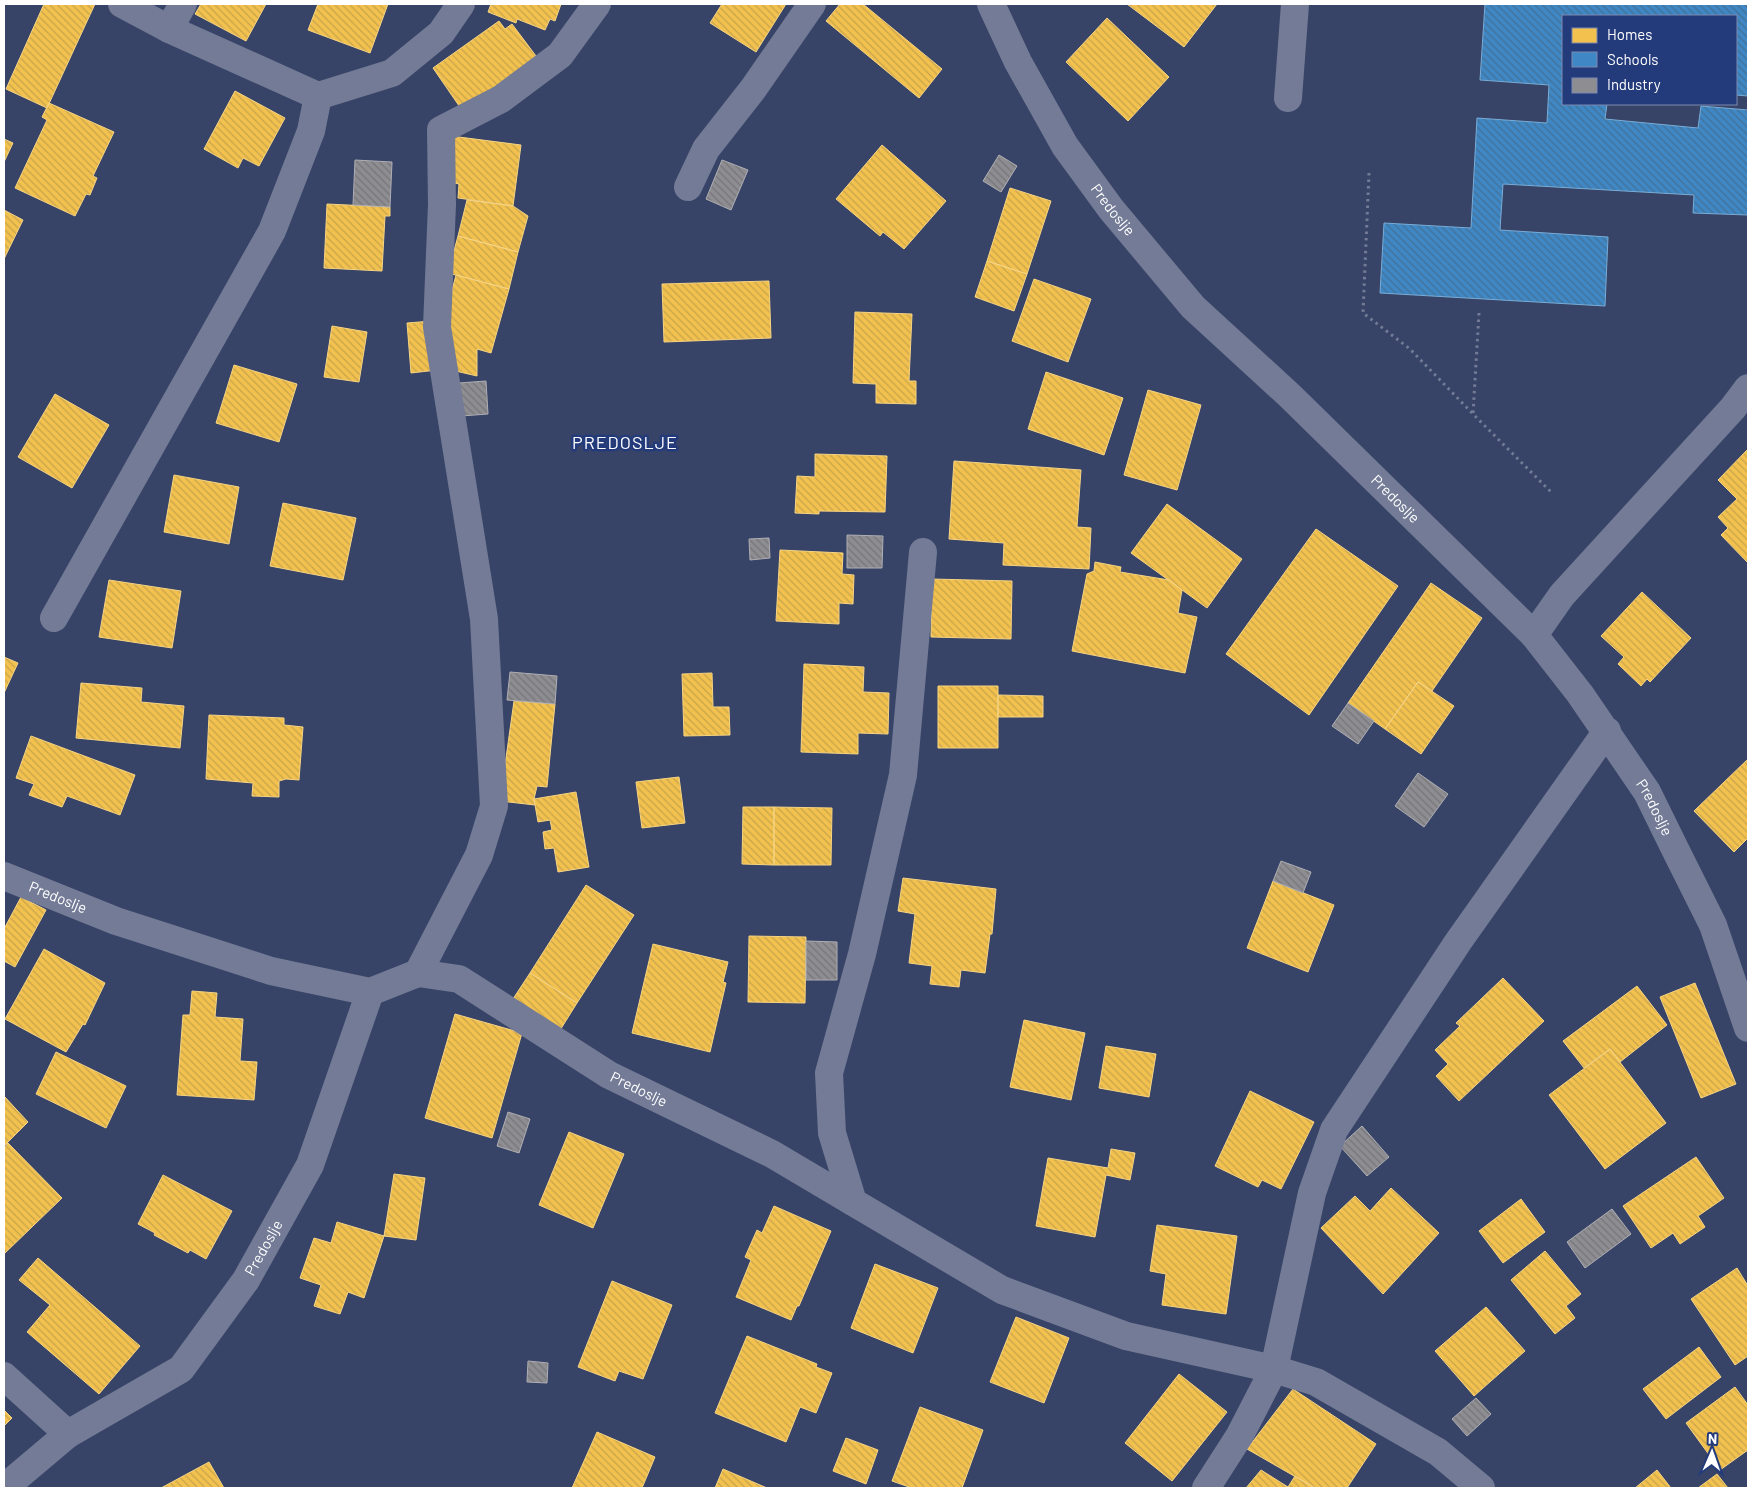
<svg xmlns="http://www.w3.org/2000/svg" width="1752" height="1492" viewBox="0 0 1752 1492" font-family="Barlow,sans-serif">
	<style>
		.homes { fill: url(#homes-back-hatch); stroke: #f6d483 }
		.schools { fill: url(#schools-back-hatch); stroke: #79acd6 }
		.industry { fill: url(#industry-back-hatch); stroke: #afafb3 }
		.lines { fill: none; stroke-linecap: round; stroke-linejoin: round }
		.path { stroke: #737b96; stroke-width: 3; stroke-dasharray: 2.5 4; stroke-linecap: butt }
		.minor { stroke: #737b96; stroke-width: 28 }
		.labels { text-anchor: middle; stroke-width: 5; stroke-linejoin: round; paint-order: stroke }
		.street-label { font-size: 15px; fill: #fff; stroke: #243b7b }
		.quarter-label { font-size: 18px; letter-spacing: 1px; fill: #fff; stroke: #243b7b }
	</style>
	<defs>
		<pattern id="homes-back-hatch" width="6" height="6" patternUnits="userSpaceOnUse" patternTransform="scale(1.25)"><rect width="6" height="6" fill="#f2c14e"/><path d="M-1 5l2 2M0 0l6 6M5-1l2 2" fill="none" stroke="#c8a44e"/></pattern>
		<pattern id="schools-back-hatch" width="6" height="6" patternUnits="userSpaceOnUse" patternTransform="scale(1.25)"><rect width="6" height="6" fill="#3f88c5"/><path d="M-1 5l2 2M0 0l6 6M5-1l2 2" fill="none" stroke="#447095"/></pattern>
		<pattern id="industry-back-hatch" width="6" height="6" patternUnits="userSpaceOnUse" patternTransform="scale(1.25)"><rect width="6" height="6" fill="#8d8d92"/><path d="M-1 5l2 2M0 0l6 6M5-1l2 2" fill="none" stroke="#76767a"/></pattern>
	</defs>
	<rect width="100%" height="100%" fill="#384467"/>
	<path class="homes" d="M44,4h51l-48,104 -41,-19z
		M201,4h65l-20,37 -51,-27z
		M318,4h70l-18,49 -62,-23z
		M491,4h70l-6,17 -5,-2 -5,11 -28,-11 -1,4 -28,-11z
		M722,4h64l-30,48 -46,-29z
		M840,4h23l79,65 -23,29 -93,-77z
		M1127,4h90l-33,43z
		M1107,18l62,59 -41,44 -62,-59z
		M499,21l6,8 7,-5 24,32 -8,6 3,4 -67,47 -31,-45z
		M235,91l50,27 -26,48 -16,-8 -5,10 -34,-19z
		M49,103l65,29 -21,44 4,2 -7,17 -4,-1 -11,22 -60,-28 32,-68 -5,-3z
		M451,136l70,9 -8,61 -55,-8 1,-14 -14,-3z
		M4,139l9,4 -9,19z
		M882,145l64,56 -42,48 -21,-17 -3,4 -44,-37z
		M1010,188l41,13 -24,73 -40,-13z
		M467,200l46,6 15,10 -10,36 -60,-16z
		M327,204l63,3v9h-5l-3,55 -58,-3z
		M4,210l19,10 -19,39z
		M458,236l60,16 -9,37 -61,-16z
		M987,261l40,13 -13,37 -39,-14z
		M456,275l53,14 -18,64 -14,-4v27l-30,-7 -5,-40z
		M1034,279l57,20 -23,63 -56,-21z
		M769,281l2,57 -107,4 -2,-58z
		M855,312l57,2 -3,67h7v23l-40,-1v-19l-23,-1z
		M432,321l5,49 -26,3 -4,-50z
		M332,326l35,6 -8,50 -35,-5z
		M234,365l63,19 -18,58 -63,-19z
		M1046,372l77,26 -19,57 -76,-26z
		M1148,390l53,15 -24,85 -53,-15z
		M55,394l54,31 -37,63 -54,-31z
		M1748,449v114l-27,-28 7,-7 -10,-11 19,-18 -19,-19z
		M815,454l72,2 -2,56 -66,-1v3l-24,-1 2,-37 18,1z
		M954,461l127,9 -4,57 14,1 -2,41 -86,-4 1,-22 -55,-4z
		M174,475l65,12 -10,57 -65,-12z
		M283,503l73,15 -13,62 -73,-14z
		M1167,504l75,55 -35,49 -76,-55z
		M1316,529l82,57 -89,129 -83,-61z
		M780,550l63,3 -1,21 12,1 -1,29 -14,-1v21l-63,-3z
		M1095,562l26,5 -1,5 49,8 13,10 -4,23 19,4 -12,56 -113,-22 15,-77 7,-3z
		M932,579l80,2 -1,58 -80,-2z
		M109,580l72,11 -9,57 -73,-11z
		M1431,583l51,35 -50,73 -14,-9 -33,47 -37,-26z
		M1642,592l49,46 -41,44 -3,-3 -6,7 -23,-22 6,-7 -23,-21z
		M4,657l14,6 -14,30z
		M804,664l60,3 -1,25 26,1 -1,41 -30,-1v21l-57,-2z
		M712,673l1,34h16l1,28 -46,1 -2,-62z
		M1418,682l36,24 -33,48 -36,-25z
		M81,683l61,5 -1,14 43,4 -4,42 -104,-10z
		M938,686h60v62h-60z
		M998,695l45,1v21h-45z
		M514,701l41,3 -8,83 -10,-1 -3,13 1,6 -35,-4z
		M209,715l75,3v7l19,2 -4,53 -13,-1 -7,2v16l-27,-1 1,-13 -47,-4z
		M31,736l104,39 -15,40 -53,-19 -5,11 -33,-12 5,-11 -18,-6z
		M1748,759v79l-14,14 -40,-41z
		M679,777l6,46 -43,5 -6,-46z
		M576,792l13,75 -31,5 -4,-24 -9,1 -2,-17 9,-2 -2,-10 -12,2 -4,-23z
		M743,807h31v58l-32,-1z
		M774,807l58,1 -1,57h-57z
		M903,878l93,11 -4,45h-2l-5,39 -24,-3 -2,17 -29,-3 2,-18 -23,-3 6,-49 -17,-3z
		M1273,881l61,24 -26,67 -61,-24z
		M586,885l48,30 -57,88 -47,-30z
		M21,897l25,13 -31,57 -11,-6v-32z
		M749,936l57,1 -1,66 -57,-1z
		M653,944l75,18 -5,20 3,1 -16,69 -78,-19z
		M44,949l61,34 -20,42 -2,-1 -17,28 -61,-33z
		M530,973l47,30 -20,32 -48,-30z
		M1503,978l41,43 -85,80 -23,-25 12,-12 -13,-14 25,-24 -4,-3z
		M1695,983l41,101 -35,14 -41,-101z
		M1637,986l30,39 -47,37 -10,-13 -26,19 -21,-27z
		M192,991l25,2 -2,24 28,2 -3,42 17,1 -3,38 -77,-5 6,-80h7z
		M455,1014l67,19 -30,105 -67,-20z
		M1024,1020l61,13 -14,67 -61,-13z
		M1106,1046l50,8 -7,43 -50,-9z
		M1610,1049l56,74 -61,46 -56,-74z
		M56,1052l70,34 -20,42 -70,-34z
		M1250,1091l64,31 -33,67 -19,-9 -4,7 -43,-21z
		M4,1096l24,26 -24,24z
		M569,1132l55,22 -31,74 -54,-23z
		M8,1143l54,55 -58,56v-106z
		M1111,1149l24,4 -5,27 -24,-5 -11,62 -59,-11 12,-68 60,10z
		M1696,1157l28,41 -26,18 7,11 -25,17 -7,-11 -22,15 -28,-42z
		M394,1174l31,4 -9,62 -32,-4z
		M163,1175l69,36 -26,48 -16,-9 -2,3 -34,-18 1,-2 -17,-9z
		M1391,1188l48,45 -56,61 -62,-66 34,-32 15,15z
		M1521,1199l24,33 -42,31 -24,-32z
		M774,1206l57,25 -32,75h-2l-6,14 -55,-23 15,-37 -6,-3 12,-27 5,3z
		M337,1222l47,14 -20,62 -16,-6 -8,22 -26,-8 7,-21 -21,-7 14,-40 17,5z
		M1157,1225l80,11 -11,78 -64,-9 4,-31 -16,-3z
		M1545,1251l36,43 -15,12 9,12 -20,16 -44,-54z
		M38,1258l102,88 -41,48 -72,-62 23,-27 -31,-25z
		M875,1264l63,24 -25,65 -62,-25z
		M1737,1268l11,18v70l-13,9 -44,-66z
		M612,1281l60,24 -29,74 -24,-8 -4,10 -37,-14z
		M1486,1307l39,44 -51,45 -39,-45z
		M1016,1317l53,21 -25,65 -54,-21z
		M747,1336l70,28 -1,3 16,6 -16,40 -16,-6 -14,35 -71,-29z
		M1699,1347l22,30 -55,42 -23,-30z
		M1179,1374l48,38 -55,69 -47,-38z
		M1735,1387l13,18v45l-28,20 -34,-47z
		M1293,1389l83,55 -29,44h-32l-68,-39z
		M920,1407l63,23 -21,58h-50l-20,-7z
		M4,1410l8,8 -8,8z
		M597,1432l58,25 -13,31h-70z
		M846,1438l32,12 -12,34 -33,-13z
		M209,1462l15,26h-63z
		M723,1469l44,19h-52z
		M1261,1470l27,17 7,-11 20,12h-69z
		M1657,1470l14,18h-36z
		M1717,1474l11,14h-30z"/>
	<path class="schools" d="M1485,4h263v92l-12,-1v-79h-173v88h44l-2,15 93,9 3,-22 47,4v105l-55,-2 1,-18 -191,-11 -3,46 108,7 -3,69 -225,-13 4,-70 87,5 6,-110 70,5 2,-38 -69,-5z"/>
	<path class="industry" d="M999,155l18,11 -16,26 -18,-11z
		M355,160l37,2 -2,45 -37,-2z
		M722,160l26,10 -17,40 -25,-11z
		M486,381l2,33 -27,2 -2,-33z
		M847,535l36,1 -1,32h-35z
		M769,538l1,20 -20,2 -1,-21z
		M510,672l47,4 -2,28 -48,-4z
		M1348,703l26,18 -16,23 -26,-18z
		M1418,773l30,21 -24,33 -29,-21z
		M1281,861l30,11 -8,21 -30,-12z
		M806,941l31,1v38h-31z
		M508,1112l22,7 -11,34 -22,-7z
		M1362,1126l27,31 -22,19 -27,-30z
		M1612,1209l19,25 -46,34 -18,-26z
		M528,1361l20,2 -1,20 -20,-1z
		M1476,1398l15,16 -24,22 -15,-17z"/>
	<g class="lines">
		<path class="path" d="M1369,173l-6,140 47,36 63,65
			M1479,313l-6,101 80,80"/>
		<g class="minor">
			<path id="s1" d="M991,4l27,58 47,84 46,63 82,98 96,88 245,240 46,59 67,98 30,61 36,72 35,103"/>
			<path d="M169,29l14,-25"/>
			<path d="M318,96l74,-23 49,-40 20,-29"/>
			<path d="M1288,98l7,-94"/>
			<path d="M688,187l18,-38 47,-60 59,-85"/>
			<path d="M923,552l-20,223 -41,179 -33,119 3,60 21,69 149,88 124,46 148,33 42,13 122,70 43,36"/>
			<path d="M54,618l218,-387 39,-100 7,-35 -149,-67 -47,-25"/>
			<path d="M1534,635l28,-40 171,-187 15,-20"/>
			<path id="s2" d="M4,876l112,45 155,50 99,21 48,-19 41,6 150,96 163,79 81,48"/>
			<path d="M418,973l61,-118 15,-49 -10,-187 -47,-292 5,-123 -1,-74 60,-31 59,-44 37,-51"/>
			<path d="M4,1376l64,58"/>
			<path id="s3" d="M4,1488l64,-54 113,-65 65,-89 64,-115 60,-173"/>
			<path d="M1206,1488l34,-53 34,-66 38,-176 22,-63 124,-188 149,-211"/>
		</g>
	</g>
	<g class="labels">
		<g class="street-label">
			<text dy="5" stroke="none"><textPath href="#s1" startOffset="240">Predoslje</textPath></text>
			<text dy="5" stroke="none"><textPath href="#s1" startOffset="645">Predoslje</textPath></text>
			<text dy="5" stroke="none"><textPath href="#s1" startOffset="1050">Predoslje</textPath></text>
			<text dy="5" stroke="none"><textPath href="#s2" startOffset="58">Predoslje</textPath></text>
			<text dy="5" stroke="none"><textPath href="#s2" startOffset="689">Predoslje</textPath></text>
			<text dy="5" stroke="none"><textPath href="#s3" startOffset="361">Predoslje</textPath></text>
		</g>
		<g class="quarter-label">
			<text x="625" y="449">PREDOSLJE</text>
		</g>
	</g>
	<rect width="1752" height="1492" fill="none" stroke="#ffffff" stroke-width="10"/>
	<rect x="1562" y="15" width="175" height="90" fill="#243b7b" stroke="#7c89b0"/>
	<rect x="1572" y="28" width="25" height="15" fill="#f2c14e" stroke="#7c89b0"/>
	<text x="1607" y="40" font-size="15" fill="#ffffff">Homes</text>
	<rect x="1572" y="52" width="25" height="15" fill="#3f88c5" stroke="#7c89b0"/>
	<text x="1607" y="65" font-size="15" fill="#ffffff">Schools</text>
	<rect x="1572" y="78" width="25" height="15" fill="#8d8d92" stroke="#7c89b0"/>
	<text x="1607" y="90" font-size="15" fill="#ffffff">Industry</text>
	<g transform="translate(1712 1452) rotate(2)" stroke="#243b7b" stroke-width="4" paint-order="stroke">
	<path d="M0-4L9 19L0 12L-9 19Z" fill="#ffffff"/>
	<text y="-8" font-size="14" font-weight="bold" text-anchor="middle" fill="#ffffff">N</text>
	</g>
</svg>
